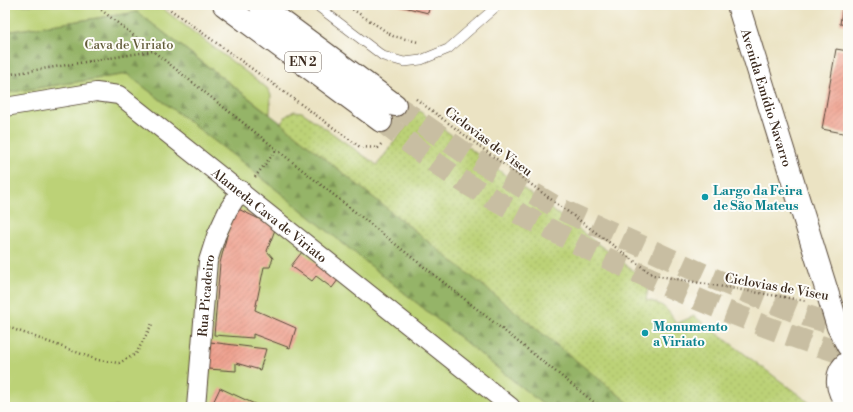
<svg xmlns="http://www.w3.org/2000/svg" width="853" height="412" viewBox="0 0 853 412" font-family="'Libre Bodoni',serif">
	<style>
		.green { fill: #bcd277; stroke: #7c7e4a }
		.forest { fill: url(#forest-firs); stroke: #686f43 }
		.park { fill: url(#park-dots); stroke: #7c7e4a }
		.building { fill: url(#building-hatch) }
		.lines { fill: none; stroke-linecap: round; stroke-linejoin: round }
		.primary-tunnel { stroke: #c8bea2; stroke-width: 22; stroke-dasharray: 22 11; stroke-linecap: butt }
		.service-casing { stroke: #554637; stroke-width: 10 }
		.minor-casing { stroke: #554637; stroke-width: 20 }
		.secondary-casing { stroke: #554637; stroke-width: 24 }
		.primary-casing { stroke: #554637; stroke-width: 24 }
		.path { stroke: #554637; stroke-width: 2.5; stroke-dasharray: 1 3; stroke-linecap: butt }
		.service { stroke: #fff; stroke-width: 9 }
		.minor { stroke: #fff; stroke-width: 18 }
		.secondary { stroke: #fff; stroke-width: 22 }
		.primary { stroke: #fff; stroke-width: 22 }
		.culture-dot { fill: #0f9aa8; stroke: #fdfcf7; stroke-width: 1.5 }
		.labels { text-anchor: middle; stroke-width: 4; stroke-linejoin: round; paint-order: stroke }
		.shield { fill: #fdfcf7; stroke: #75695f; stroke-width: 1 }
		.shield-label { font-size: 12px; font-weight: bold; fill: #3b2a1e }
		.park-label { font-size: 13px; fill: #625c39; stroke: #fdfcf7 }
		.street-label { font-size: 13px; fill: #3b2a1e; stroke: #fdfcf7 }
		.culture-label { font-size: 13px; font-weight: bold; fill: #0d838f; stroke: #fdfcf7; text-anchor: start }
	</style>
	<defs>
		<pattern id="forest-firs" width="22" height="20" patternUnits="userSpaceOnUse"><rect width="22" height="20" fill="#95b468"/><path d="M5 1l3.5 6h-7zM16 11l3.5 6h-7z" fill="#7b9355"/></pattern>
		<pattern id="park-dots" width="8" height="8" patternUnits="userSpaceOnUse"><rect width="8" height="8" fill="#bcd277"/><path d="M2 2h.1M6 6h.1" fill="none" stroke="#a2b466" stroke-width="1.8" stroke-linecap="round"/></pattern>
		<pattern id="building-hatch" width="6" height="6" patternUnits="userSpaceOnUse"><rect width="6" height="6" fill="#ef9e8b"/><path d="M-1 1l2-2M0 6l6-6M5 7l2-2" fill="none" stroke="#c38171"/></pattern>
	</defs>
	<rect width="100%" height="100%" fill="#fdfcf7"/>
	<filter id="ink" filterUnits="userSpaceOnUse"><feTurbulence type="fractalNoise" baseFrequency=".025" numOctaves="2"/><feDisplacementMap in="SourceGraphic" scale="8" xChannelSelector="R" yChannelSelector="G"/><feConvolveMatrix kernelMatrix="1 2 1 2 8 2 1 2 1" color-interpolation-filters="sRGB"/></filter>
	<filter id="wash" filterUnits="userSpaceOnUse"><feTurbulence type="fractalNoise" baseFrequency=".012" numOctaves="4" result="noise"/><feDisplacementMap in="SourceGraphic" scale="16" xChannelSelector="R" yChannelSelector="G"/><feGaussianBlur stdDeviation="0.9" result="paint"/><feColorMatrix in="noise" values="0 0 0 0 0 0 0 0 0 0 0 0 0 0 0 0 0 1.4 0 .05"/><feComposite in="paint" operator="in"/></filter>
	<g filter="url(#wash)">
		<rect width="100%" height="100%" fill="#ebe3c3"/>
		<path class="green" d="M5,5h153l109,83 4,7 -1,19 -133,-102 -132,20z
			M127,74l115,88 304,245h-541v-314z"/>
		<path class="forest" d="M137,12l144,111 353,284h-88l-304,-245 -115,-88 -122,19v-61z"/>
		<path class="park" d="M418,110l231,172 -3,18c16,3 23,9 30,24l18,-8 121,91h-181l-353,-284 5,-7 8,-5 8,1 75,53z"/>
		<g id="blocks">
			<path class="building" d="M396,5h34l-2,8z
				M843,5h5v20l-8,-1z
				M836,49l12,2v83l-26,-5z
				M234,207l42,20 -9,24 6,7 -3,9h-6l-9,43 41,18 -6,20 -37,-14v4l-39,-3 6,-72z
				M302,252l36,28 -6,8 -16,-12 -4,5 -21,-15z
				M210,342l56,7 -6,21 -24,-7v8l-28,-2z
				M220,388l41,19h-50z"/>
		</g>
	</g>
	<g filter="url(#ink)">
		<use href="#blocks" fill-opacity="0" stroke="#554637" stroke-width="1"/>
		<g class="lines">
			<path class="primary-tunnel" d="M395,105l73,50 90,53 154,70 89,36 47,15
				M381,121c25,19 49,39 75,56 42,27 87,49 132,72 84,41 171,78 260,106"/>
			<g class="service-casing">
				<path id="service" d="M316,5l67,51 21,6 17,-2 27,-11 50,-44"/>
			</g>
			<g class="minor-casing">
				<g id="minor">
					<path id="s1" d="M5,107l91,-15 23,3 392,312"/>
					<path id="s2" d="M196,407l12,-146 8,-25 12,-26 13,-20"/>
				</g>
			</g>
			<g class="secondary-casing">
				<g id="secondary">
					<path id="s3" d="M738,5l100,322 10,19"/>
					<path d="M848,362c-14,11 -13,29 0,41"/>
				</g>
			</g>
			<g class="primary-casing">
				<path id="primary" d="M224,5l157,116
					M260,5l135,100"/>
			</g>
			<path class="path" d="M95,5l57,45
				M164,5l196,142 18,1 4,-5
				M346,5l47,31 25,6
				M5,75l148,-24 447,356
				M416,99l237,176 154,26
				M255,177l22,-28
				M5,326l93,34 21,3 17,-9 16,-30"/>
			<use href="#service" class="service"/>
			<use href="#minor" class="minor"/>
			<use href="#secondary" class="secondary"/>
			<use href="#primary" class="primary"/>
		</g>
	</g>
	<g class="culture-dot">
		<circle cx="705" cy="197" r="4"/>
		<circle cx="645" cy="333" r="4"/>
	</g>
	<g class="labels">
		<rect class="shield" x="285" y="52" width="36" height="20" rx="3"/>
		<g class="shield-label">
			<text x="303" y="66">EN 2</text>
		</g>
		<g class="park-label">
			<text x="129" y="49">Cava de Viriato</text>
		</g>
		<g class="street-label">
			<text dy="5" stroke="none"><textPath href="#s3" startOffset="97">Avenida Emídio Navarro</textPath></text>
			<text transform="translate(489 141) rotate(37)" y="5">Ciclovias de Viseu</text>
			<text dy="5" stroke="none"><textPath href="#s1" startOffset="308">Alameda Cava de Viriato</textPath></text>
			<text transform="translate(777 286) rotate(10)" y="5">Ciclovias de Viseu</text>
			<text dy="5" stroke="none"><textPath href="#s2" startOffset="112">Rua Picadeiro</textPath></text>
		</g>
		<g class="culture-label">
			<text x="713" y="195">Largo da Feira<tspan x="713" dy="15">de São Mateus</tspan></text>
			<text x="653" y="331">Monumento<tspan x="653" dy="15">a Viriato</tspan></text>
		</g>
	</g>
	<rect width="853" height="412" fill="none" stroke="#fdfcf7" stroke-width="20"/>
</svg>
